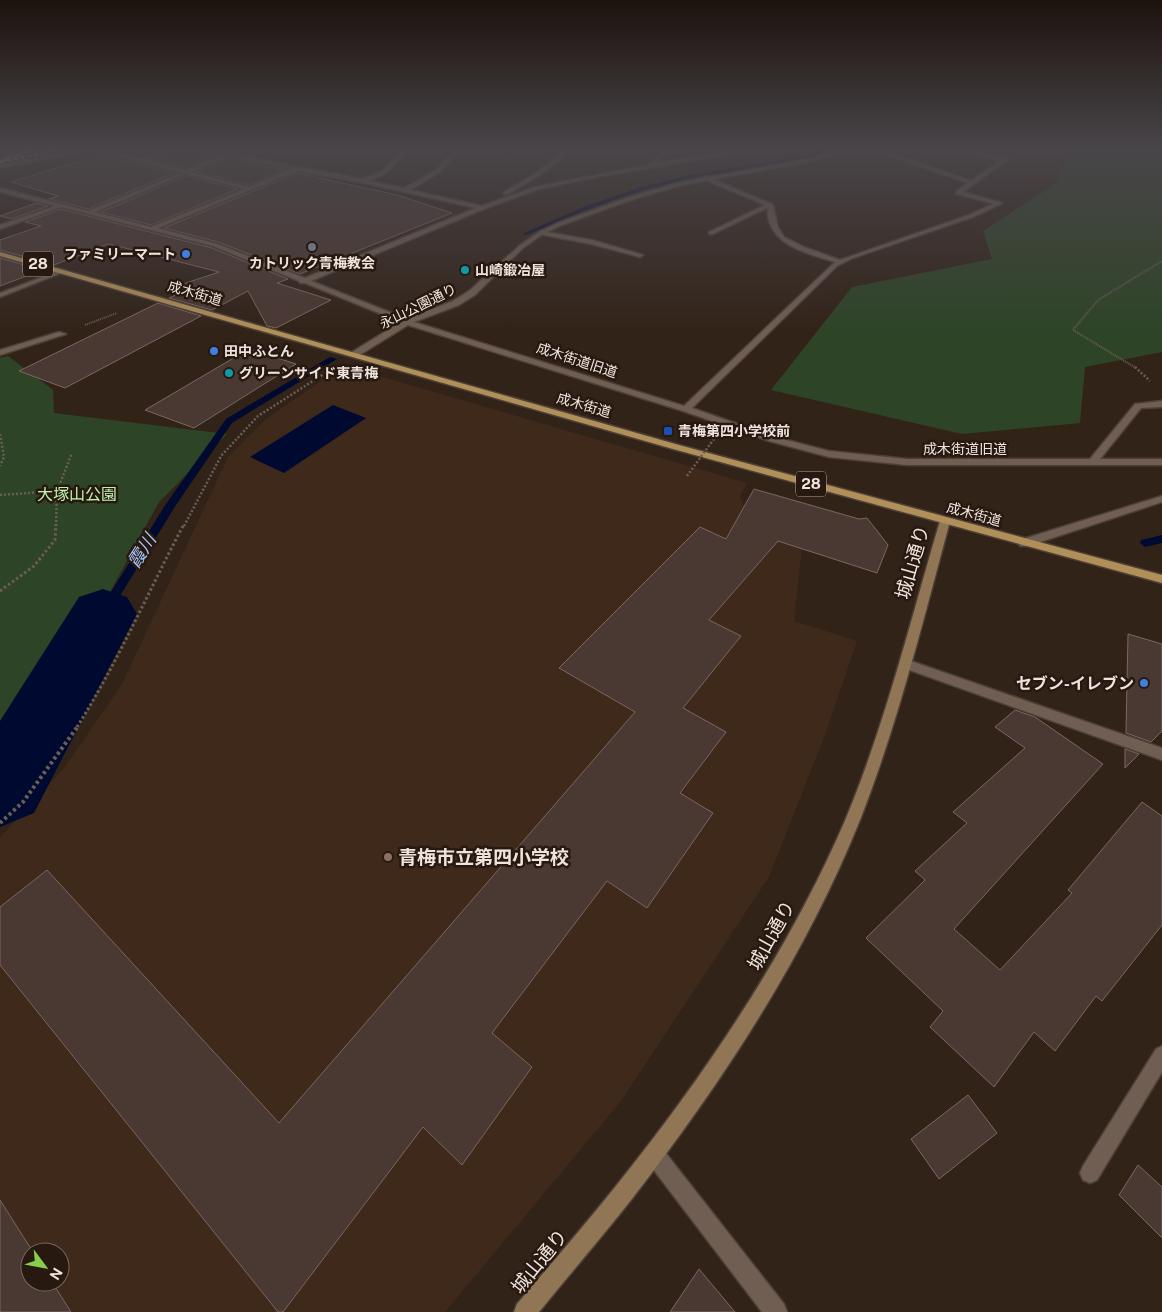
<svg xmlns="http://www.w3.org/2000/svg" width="1162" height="1312" viewBox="0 0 1162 1312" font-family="'Public Sans','Noto Sans JP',sans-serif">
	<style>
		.built { fill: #3e291b; fill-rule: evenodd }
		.green { fill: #2e4427 }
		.water { fill: #00092f }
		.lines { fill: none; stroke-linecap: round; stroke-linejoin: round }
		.stream { fill: #00092f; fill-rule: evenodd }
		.river { fill: #00092f; fill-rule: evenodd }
		.building { fill: #4a3832; stroke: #7c6761 }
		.lane-casing { stroke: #4c4038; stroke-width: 3 }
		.street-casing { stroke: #4c4038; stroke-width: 3 }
		.secondary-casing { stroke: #4c4038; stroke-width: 3 }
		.primary-casing { stroke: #4c4038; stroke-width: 3 }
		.path-far4 { stroke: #6b5e55; stroke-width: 1; stroke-dasharray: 1 1; stroke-linecap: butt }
		.path-far3 { stroke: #6b5e55; stroke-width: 2; stroke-dasharray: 1 1; stroke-linecap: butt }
		.path-far2 { stroke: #6b5e55; stroke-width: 2.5; stroke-dasharray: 2 2; stroke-linecap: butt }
		.path-far1 { stroke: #6b5e55; stroke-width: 3; stroke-dasharray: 2.5 2.5; stroke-linecap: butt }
		.path { stroke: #6b5e55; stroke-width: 4; stroke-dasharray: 3 3; stroke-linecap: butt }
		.lane { fill: #705e53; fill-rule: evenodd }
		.street { fill: #705e53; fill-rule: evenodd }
		.secondary { fill: #917656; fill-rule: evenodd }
		.primary { fill: #b18f58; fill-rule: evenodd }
		.rail { stroke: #d7cdc6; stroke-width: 2; stroke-dasharray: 4.5 2.5; stroke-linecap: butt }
		.path-bridge { stroke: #6b5e55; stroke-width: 2.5; stroke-dasharray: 2 2; stroke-linecap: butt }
		.worship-dot { fill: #6b7280; stroke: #281910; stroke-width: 2 }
		.shop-dot { fill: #3f7fe0; stroke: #281910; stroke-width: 2 }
		.culture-dot { fill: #0f9aa8; stroke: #281910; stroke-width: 2 }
		.transit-dot { fill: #1a4fb4; stroke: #281910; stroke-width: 2 }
		.education-dot { fill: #8d6e63; stroke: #281910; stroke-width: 2 }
		.labels { text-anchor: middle; stroke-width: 5; stroke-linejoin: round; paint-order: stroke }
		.far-poi-label { font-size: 14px; font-weight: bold; fill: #eee4dd; stroke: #281910; text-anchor: start }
		.far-street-label { font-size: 14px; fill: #eee4dd; stroke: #281910 }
		.shield { fill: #281910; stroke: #b3a7a0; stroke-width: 1 }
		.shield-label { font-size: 15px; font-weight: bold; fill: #eee4dd }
		.park-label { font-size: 16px; fill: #bff5ae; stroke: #281910 }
		.poi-label { font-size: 16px; font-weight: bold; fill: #eee4dd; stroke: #281910; text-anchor: end }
		.water-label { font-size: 18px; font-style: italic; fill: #a6c7ff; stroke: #281910 }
		.near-street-label { font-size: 19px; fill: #eee4dd; stroke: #281910 }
		.near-poi-label { font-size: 19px; font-weight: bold; fill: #eee4dd; stroke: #281910; text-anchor: start }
	</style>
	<rect width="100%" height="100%" fill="#322319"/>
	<path class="built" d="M362,371l385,112 -7,14 9,24 54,18 -9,82 63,20 -32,94 -56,142 -148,224 -176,211h-445v-475l65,-70 57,-83 106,-227 38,-38 62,-43zM30,1252h30v30h-30z"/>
	<path class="green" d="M1069,148h93v204l-77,15 -5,56 -118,11 -191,-44 81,-103 140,-28 -9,-28 74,-48z
		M8,356l45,34 1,23 173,21 -68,68 -159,292v-436z"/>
	<path class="water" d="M333,405l33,13 -82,55 -34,-16z"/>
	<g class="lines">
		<path class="stream" d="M829,148h8c-36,19 -103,22 -145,30 -57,12 -112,33 -165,57l-5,-1 61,-27 62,-21 45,-11 109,-18z
			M330,357l7,2 -105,64 -56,82 -69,112h-8l-2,-3 2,-3 67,-107 60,-85z
			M1162,535v8l-17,4 -5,-4 1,-3z"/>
		<path class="river" d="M103,589l24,8 10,17 -103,199 -34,14v-106l79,-124z"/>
	</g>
	<path class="building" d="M176,148h11l29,7 -31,13 -39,-10z
		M100,155l74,18 -86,36 -39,-10 9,-3 -47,-14z
		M230,158l54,12 -35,15 -52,-13z
		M297,173l100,22 55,18 -152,61 -82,-32 -54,-14z
		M186,176l52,13 -87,36 -50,-13z
		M36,203l12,3 -36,13 -12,-3z
		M61,209l151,39 76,31 -11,4 54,17 -55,28 -9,-2 -19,-35 -36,19 -43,-12 13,-6 -11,-4 48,-16 -110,-28 -55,21 -54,-15v-10l41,-14 -16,-4z
		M0,258l42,12 -42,16z
		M158,303l43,13 -136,72 -46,-17z
		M249,349l47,15 -102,64 -49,-18z
		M754,489l105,30 8,-1 21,27 -11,28 -99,-32 -69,79 32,16 -58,72 43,24 -46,61 33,20 -66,95 -40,-27 -115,152 40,34 -70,98 -39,-38 -140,185h-5l-278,-347v-58l47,-37 232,253 356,-411 -76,-44 141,-141 26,12z
		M1128,634l34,10v87l-11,11 -25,-9z
		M1015,710l20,7 68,47 -149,165 46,41 72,-77 -4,-3 74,-88 20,14v109l-60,76 -6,-5 -41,55 -21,-19 -40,55 -64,-60 13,-16 -77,-73 59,-58 -10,-9 52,-48 -14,-11 72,-64 -30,-21z
		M1125,749l14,5 -14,14z
		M968,1095l29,38 -58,46 -28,-40z
		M1138,1165l24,22v51l-43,-43z
		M0,1200l33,52h-3v30h22l19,30h-71z
		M699,1269l36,43h-65z"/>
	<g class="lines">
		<g class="lane-casing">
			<path id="lane" d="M868,148h8l95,33 30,-21 -25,-5 -1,-7h5v5l27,5v2l-44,32 39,11 -3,2 -43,-11v-2l12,-9z
				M705,176l67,28 1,1 -60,29h-4v-2l56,-27 -62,-26z
				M541,231l51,9 51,15 -3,2 -49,-13 -52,-10 -1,-1z
				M654,1144l7,3 123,157 3,8h-25l-115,-151 -3,-7 3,-7z"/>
		</g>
		<g class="street-casing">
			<path id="street" d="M88,148h12l85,22 39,-16 -23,-6h10l37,9 11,-9h6l-12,10 110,21 19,-8 24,-23h5l-25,25 -17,8 35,7 32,-18 21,-22h5l-22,24 -30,18 72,16 53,-19 113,-22 20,-17h5l-17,15 86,-15 -11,6 -134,23 -58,12 -55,20 -173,72 96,38 46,-18 16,-10 50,-45 20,-14 19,-9 69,-25 51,-15 130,-24 37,-11h8l-44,14 -127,23 -51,15 -69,25 -19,9 -20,14 -48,47 -16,10 -45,17 270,84 151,-144c-29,-9 -72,-18 -67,-58l5,1 5,22 6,10 20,10 36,13 129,-45 30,-14 2,3 -28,13 -120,41 -16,8 -145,142 83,29 54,14 78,8h183l45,-55 27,-3v6l-21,1 -41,51h62v6h-255l-78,-8 -60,-16 -86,-30 -275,-86 -50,31h-6v-4l49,-30 -96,-39h-5l-1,-2 -86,-35 -152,-39 -61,22v-4l55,-19 -55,-14v-4l88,23 92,-38 -87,-23 -93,18v-4zM230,156l60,13 -41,18 -58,-15zM297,171l67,12 112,25 -171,70 -88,-34 -59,-16zM186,174l58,15 -93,38 -56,-15z
				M568,148h6l-34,27 -32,19h-4v-2l32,-19z
				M61,270l5,1 -66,26v-4z
				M59,332l7,2 -66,21v-5z
				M1162,496v6l-134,44h-8l-1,-3 1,-3z
				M905,659l257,89v12l-261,-93 -2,-3 2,-3z
				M1162,1046v26l-65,108 -7,3 -7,-3 -3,-7 3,-7 73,-117z"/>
		</g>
		<g class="secondary-casing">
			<path id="secondary" d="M945,518l5,3c-27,100 -52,202 -90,299 -55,137 -139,264 -229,380 -30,38 -61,74 -92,112h-25l3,-8c33,-39 67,-78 99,-118 89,-111 171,-232 228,-363 41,-97 66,-201 96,-302z"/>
		</g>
		<g class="primary-casing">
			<path id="primary" d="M34,148h8l-42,15v-4z
				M0,252l679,193 483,130v8l-489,-134 -673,-193z"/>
		</g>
		<path class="path-far4" d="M480,155l33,2 13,-9"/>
		<path class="path-far3" d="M85,325l32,-12
			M1136,368l-63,-38 25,-30 64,-39"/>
		<path class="path-far2" d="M1135,367l15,14
			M0,434l4,23 -4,9
			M0,495l57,-4
			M56,526l1,-35 15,-38
			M184,526l37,-70 37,-40 69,-44"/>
		<path class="path-far1" d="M0,591l34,-25 21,-26 1,-16
			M77,727c41,-65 71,-135 107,-203"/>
		<path class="path" d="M0,823l23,-21 55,-76"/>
		<use href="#lane" class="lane"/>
		<use href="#street" class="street"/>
		<use href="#secondary" class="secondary"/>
		<use href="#primary" class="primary"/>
		<path class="rail" d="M0,162l67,-14"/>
		<path class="path-bridge" d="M687,476l32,-44"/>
	</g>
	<linearGradient id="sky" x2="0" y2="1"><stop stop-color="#1c130e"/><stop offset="0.45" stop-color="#494549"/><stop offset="1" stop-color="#494549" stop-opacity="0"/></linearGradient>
	<rect width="1162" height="332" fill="url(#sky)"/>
	<circle class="worship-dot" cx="312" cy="247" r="5"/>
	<g class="shop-dot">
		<circle cx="186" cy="254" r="5"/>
		<circle cx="214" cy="351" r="5"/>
		<circle cx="1144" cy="683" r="5"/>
	</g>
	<g class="culture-dot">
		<circle cx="465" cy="270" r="5"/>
		<circle cx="229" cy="373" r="5"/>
	</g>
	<rect class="transit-dot" x="663" y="426" width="10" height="10" rx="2.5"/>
	<circle class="education-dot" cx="388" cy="857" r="5"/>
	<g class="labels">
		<g class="far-poi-label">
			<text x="176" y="259" text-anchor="end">ファミリーマート</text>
			<text x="312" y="268" text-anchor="middle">カトリック青梅教会</text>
			<text x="475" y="275">山崎鍛冶屋</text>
			<text x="224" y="356">田中ふとん</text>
			<text x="239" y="378">グリーンサイド東青梅</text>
			<text x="678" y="436">青梅第四小学校前</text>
		</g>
		<g class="far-street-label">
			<text transform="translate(195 293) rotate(16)" y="5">成木街道</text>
			<text transform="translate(418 306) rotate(-26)" y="5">永山公園通り</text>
			<text transform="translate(577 360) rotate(18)" y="5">成木街道旧道</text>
			<text transform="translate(584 405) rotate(16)" y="5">成木街道</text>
			<text x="965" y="454">成木街道旧道</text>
			<text transform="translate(974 514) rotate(15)" y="5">成木街道</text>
		</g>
		<g class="shield">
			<rect x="23" y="251.5" width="30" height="25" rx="4"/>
			<rect x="796" y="471.5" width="30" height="25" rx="4"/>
		</g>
		<g class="shield-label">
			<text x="38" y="269">28</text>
			<text x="811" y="489">28</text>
		</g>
		<g class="park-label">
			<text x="77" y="500">大塚山公園</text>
		</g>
		<g class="poi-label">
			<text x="1134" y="689">セブン-イレブン</text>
		</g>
		<g class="water-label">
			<text transform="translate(142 551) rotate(-58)" y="6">霞川</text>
		</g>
		<g class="near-street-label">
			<text transform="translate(912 562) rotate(-74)" y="7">城山通り</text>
			<text transform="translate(771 935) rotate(-61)" y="7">城山通り</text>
			<text transform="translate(539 1261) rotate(-51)" y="7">城山通り</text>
		</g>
		<g class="near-poi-label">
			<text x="398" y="864">青梅市立第四小学校</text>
		</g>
	</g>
	<g transform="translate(45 1267) rotate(122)"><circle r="24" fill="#281910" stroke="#776a62"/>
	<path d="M0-4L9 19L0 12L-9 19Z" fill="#86cf4b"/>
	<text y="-8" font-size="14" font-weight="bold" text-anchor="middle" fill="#eee4dd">N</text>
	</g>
</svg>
